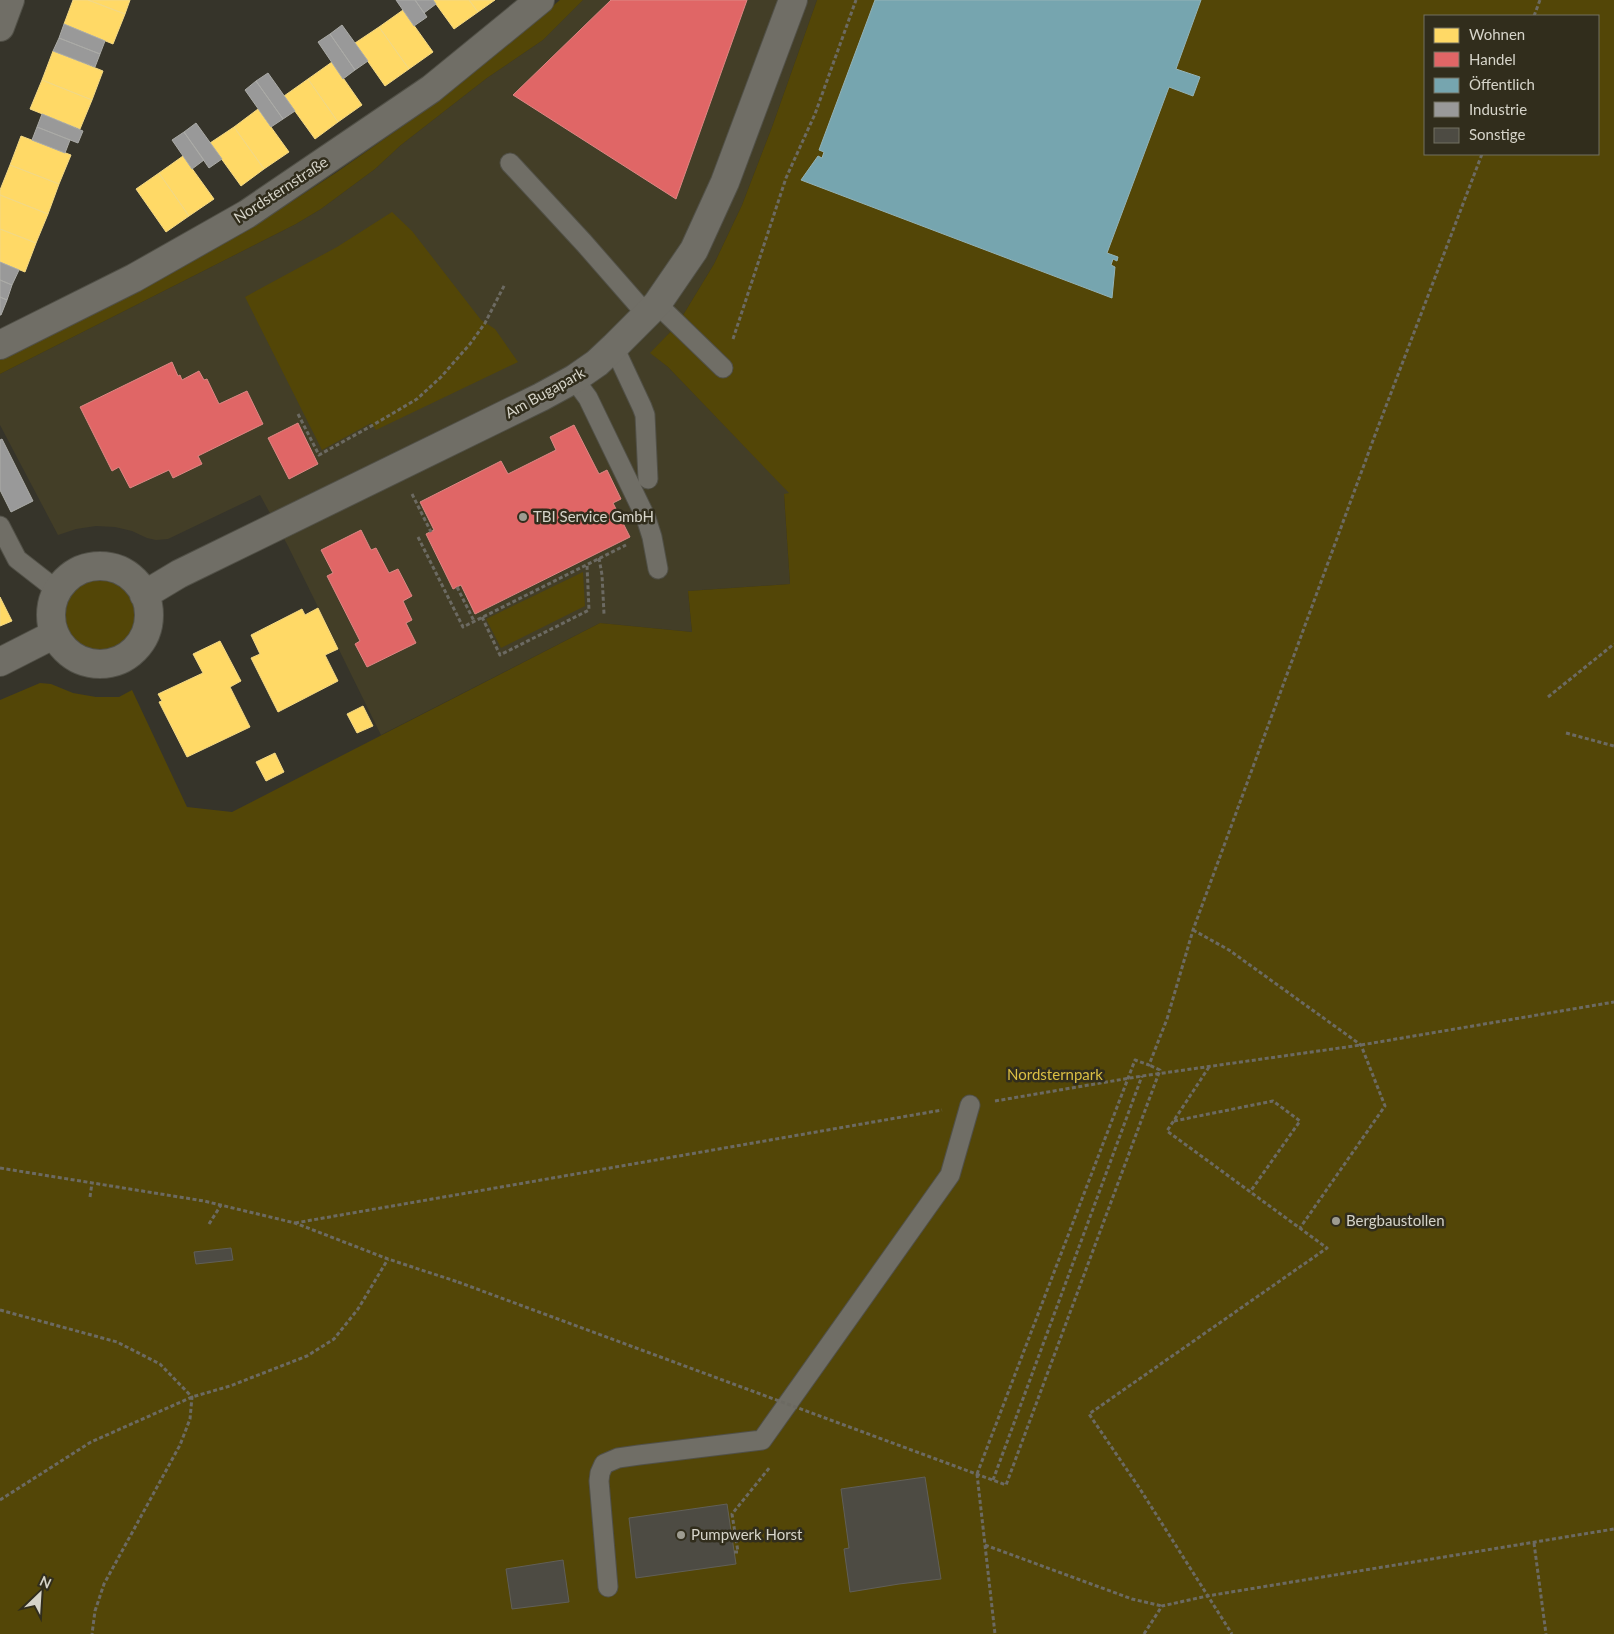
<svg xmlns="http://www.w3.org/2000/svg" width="1614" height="1634" viewBox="0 0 1614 1634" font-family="Lato,sans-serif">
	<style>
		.built { fill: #433e27 }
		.green { fill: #534607; fill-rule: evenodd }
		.homes { fill: #ffd966; stroke: #f3d884 }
		.shops { fill: #e06666; stroke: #dd8784 }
		.public { fill: #76a5af; stroke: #93b3b7 }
		.industry { fill: #999; stroke: #ababa7 }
		.building { fill: #4d4b43; stroke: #615f57 }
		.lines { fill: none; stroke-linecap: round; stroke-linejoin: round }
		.lane-casing { stroke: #515047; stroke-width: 21 }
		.street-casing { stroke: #515047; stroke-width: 30 }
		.path { stroke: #6c6a62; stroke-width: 3; stroke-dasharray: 4 2.5; stroke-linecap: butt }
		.lane { stroke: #706e66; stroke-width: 19 }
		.street { stroke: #706e66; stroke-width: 28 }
		.path-bridge { stroke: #6c6a62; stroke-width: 3; stroke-dasharray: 4 2.5; stroke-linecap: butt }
		.poi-dot { fill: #9e9c91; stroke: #312d1c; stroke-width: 2 }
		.labels { text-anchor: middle; stroke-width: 5; stroke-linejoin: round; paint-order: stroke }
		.street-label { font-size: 15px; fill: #d6d4c9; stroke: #312d1c }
		.poi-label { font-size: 15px; fill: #d6d4c9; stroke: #312d1c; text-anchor: start }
		.park-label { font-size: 15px; fill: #dbbf44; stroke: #312d1c }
	</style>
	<rect width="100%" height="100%" fill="#36342a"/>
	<path class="built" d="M583,0h234l-45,127 -30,78 -28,59 -37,61 -26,28 17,14 122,126 -6,2 6,89 -102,7 4,41 -92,-9 -219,112 -93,-189 -28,-51 -92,44 -12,1 -9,-2 -15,-7 -17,-4 -19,-1 -20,3 -18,6 -58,-110v-51l296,-150 25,-15 54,-40 26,-24 86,-67 56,-38z"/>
	<path class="green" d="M560,0h23l-40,40 -56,38 -86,67 -26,24 -54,40 -25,15 -296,150v-15l167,-84 77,-43 41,-26 52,-34 96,-67z
		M817,0h797v1634h-1614v-934l40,-17 11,1 22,9 23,4h23l13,-7 55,117 45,5 368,-189 92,9 -4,-41 102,-7 -6,-90 5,-1 -121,-126 -18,-14 27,-28 37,-61 28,-59 30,-78zM1425,16h173v138h-173z
		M392,212l20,19 69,89 14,9 23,33 -142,68 -5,-7 -49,27 -77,-153 92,-50z
		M583,572l2,34 -84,42 -15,-29z
		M64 614a37 37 0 1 1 74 0a37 37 0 1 1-74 0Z"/>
	<path class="homes" d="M73,0h15l37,14 -12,30 -49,-20z
		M88,0h42l-5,14z
		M433,0h36l9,12 -24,17z
		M469,0h26l-17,12z
		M403,10l30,42 -24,17 -30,-42z
		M379,27l30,42 -24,17 -30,-43z
		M53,51l50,20 -11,29 -50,-20z
		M332,62l30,43 -24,17 -30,-43z
		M308,79l30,43 -23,17 -31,-43z
		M42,80l50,20 -12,29 -50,-20z
		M258,109l31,43 -25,17 -30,-42z
		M234,127l30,42 -23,17 -31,-43z
		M21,136l50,19 -12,29 -49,-19z
		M183,156l31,43 -25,17 -30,-43z
		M10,165l49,19 -11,30 -48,-19v-5z
		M159,173l30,43 -23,16 -30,-43z
		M0,195l48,19 -12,29 -36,-14z
		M0,229l36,14 -11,29 -25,-10z
		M0,597l12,24 -12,5z
		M318,608l20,41 -13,6 13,26 -60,31 -27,-54 9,-4 -9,-19 51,-26 3,6z
		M220,641l21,40 -11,6 20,40 -63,30 -28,-55 3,-1 -4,-7 45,-21 -10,-19z
		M363,706l10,20 -16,7 -10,-19z
		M275,753l9,19 -18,9 -10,-19z"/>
	<path class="shops" d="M611,0h136l-71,199 -163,-104z
		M172,362l6,14 2,-1 2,5 17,-9 5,9 3,-1 12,25 28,-13 16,33 -65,32 4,8 -29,14 -4,-8 -39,18 -11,-21 -7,4 -32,-64z
		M298,423l20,41 -29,15 -21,-41z
		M574,425l25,49 8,-4 14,29 -8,4 17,34 -155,77 -14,-29 -8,4 -27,-55 8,-4 -14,-28 81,-41 7,13 48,-24 -6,-13z
		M361,530l10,20 5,-2 13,25 9,-4 14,27 -9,5 9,19 -6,3 10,20 -49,24 -12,-23 5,-3 -33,-65 6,-3 -12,-23z"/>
	<path class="public" d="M875,0h326l-25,69 24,8 -7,19 -24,-9 -62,166 11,4 -1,4 -4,-2 -2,6 4,2 -3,31 -311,-118 17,-24 4,2 2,-6 -5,-2z"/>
	<path class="industry" d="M396,0h19l12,17 -13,9z
		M415,0h18l3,4 -12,9z
		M64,24l41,17 -5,13 -41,-16z
		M342,25l26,36 -13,9 -25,-36z
		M330,34l25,36 -12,9 -25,-37z
		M59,38l41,16 -5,13 -42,-16z
		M268,73l27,38 -12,8 -27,-38z
		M256,81l27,38 -12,8 -26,-37z
		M42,114l41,17 -5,12 -41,-16z
		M196,123l26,36 -13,9 -25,-36z
		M37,127l33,13 -5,13 -33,-13z
		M184,132l20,28 -12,9 -20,-29z
		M0,262l19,8 -7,15 -12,-5z
		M0,280l12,5 -5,15 -7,-3z
		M0,297l7,3 -6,15h-1z
		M2,439l31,62 -22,11 -11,-22v-50z"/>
	<path class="building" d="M231,1248l2,12 -37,4 -2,-12z
		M925,1477l16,102 -42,5 -49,8 -6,-43 5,-1 -8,-59z
		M727,1504l9,60 -100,14 -7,-60z
		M563,1560l6,42 -57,7 -6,-40z"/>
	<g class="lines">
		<g class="lane-casing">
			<path id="lane" d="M510,163l74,80 63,72
				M657,304l66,64
				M614,347l28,60 3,8 3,64
				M574,379l14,19 58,120 6,19 6,32
				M0,526l17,33 41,32
				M608,1587l-9,-106 1,-8 4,-9 14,-6 21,-3 123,-15 188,-265 20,-70"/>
		</g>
		<g class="street-casing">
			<path id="street" d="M0,27l10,-27
				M0,345l134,-67 113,-64 184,-125 109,-89
				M51 615a49 49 0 1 1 98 0a49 49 0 1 1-98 0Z
				M144,595l35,-21 362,-177 33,-18 23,-16 17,-16 43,-43 37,-54 31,-68 68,-182
				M0,662l55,-28"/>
		</g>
		<path class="path" d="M1534,16l6,-16
			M733,339l53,-161 29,-64 41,-114
			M298,414l21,41 54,-30 44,-26 24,-22 29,-33 15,-21 20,-39
			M412,494l19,38
			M418,537l45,90 163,-82
			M599,558l3,17 2,39
			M457,587l17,34
			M482,617l18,38 89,-45 -2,-45
			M1548,697l66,-53
			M1566,733l48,13
			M1193,930l36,20 132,95 24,61 -85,122
			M1167,1019l26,-89 182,-495 107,-281
			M1209,1067l-42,64 160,117 -238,166 51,75 92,145
			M995,1101l147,-25 219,-31 253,-43
			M1174,1121l99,-20 27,20 -50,71
			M0,1168l204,33 91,22 93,36 70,23
			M90,1197l2,-14
			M295,1223l647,-113
			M209,1224l12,-19
			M0,1310l117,32 43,22 32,33 -2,22 -10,26 -76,139 -9,27 -3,23
			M977,1474l18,160
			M993,1480l149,-404
			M0,1500l91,-58 101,-45 38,-11 77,-30 27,-17 24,-30 30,-50
			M1534,1543l12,91
			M985,1545l147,54 30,7
			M734,1552h4l-6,-38 38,-47
			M1144,1634l18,-28 45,-10 407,-67"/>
		<use href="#lane" class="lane"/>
		<use href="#street" class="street"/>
		<path class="path-bridge" d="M458,1282l548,203 154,-415 -11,-5
			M977,1474l158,-414 14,5 18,-46"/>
	</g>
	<g class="poi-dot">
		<circle cx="523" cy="517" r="5"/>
		<circle cx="1336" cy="1221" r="5"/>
		<circle cx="681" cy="1535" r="5"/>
	</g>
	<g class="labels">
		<g class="street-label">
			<text transform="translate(281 190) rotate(-33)" y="5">Nordsternstraße</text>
			<text transform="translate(545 393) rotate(-29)" y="5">Am Bugapark</text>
		</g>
		<g class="poi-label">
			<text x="533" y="522">TBI Service GmbH</text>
			<text x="1346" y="1226">Bergbaustollen</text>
			<text x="691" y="1540">Pumpwerk Horst</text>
		</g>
		<g class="park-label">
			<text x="1055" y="1080">Nordsternpark</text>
		</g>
	</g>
	<rect x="1424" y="15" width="175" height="140" fill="#312d1c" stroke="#737061"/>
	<rect x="1434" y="28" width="25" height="15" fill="#ffd966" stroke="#737061"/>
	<text x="1469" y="40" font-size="15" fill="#d6d4c9">Wohnen</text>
	<rect x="1434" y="52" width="25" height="15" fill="#e06666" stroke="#737061"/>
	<text x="1469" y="65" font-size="15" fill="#d6d4c9">Handel</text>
	<rect x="1434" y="78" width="25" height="15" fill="#76a5af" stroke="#737061"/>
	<text x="1469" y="90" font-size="15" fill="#d6d4c9">Öffentlich</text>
	<rect x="1434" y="102" width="25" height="15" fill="#999999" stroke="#737061"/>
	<text x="1469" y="115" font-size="15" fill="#d6d4c9">Industrie</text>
	<rect x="1434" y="128" width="25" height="15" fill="#4d4b43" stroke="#737061"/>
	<text x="1469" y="140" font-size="15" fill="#d6d4c9">Sonstige</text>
	<g transform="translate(40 1594) rotate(25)" stroke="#312d1c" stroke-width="4" paint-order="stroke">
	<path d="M0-4L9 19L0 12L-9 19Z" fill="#d6d4c9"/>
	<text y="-8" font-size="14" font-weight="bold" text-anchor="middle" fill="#d6d4c9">N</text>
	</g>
</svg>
